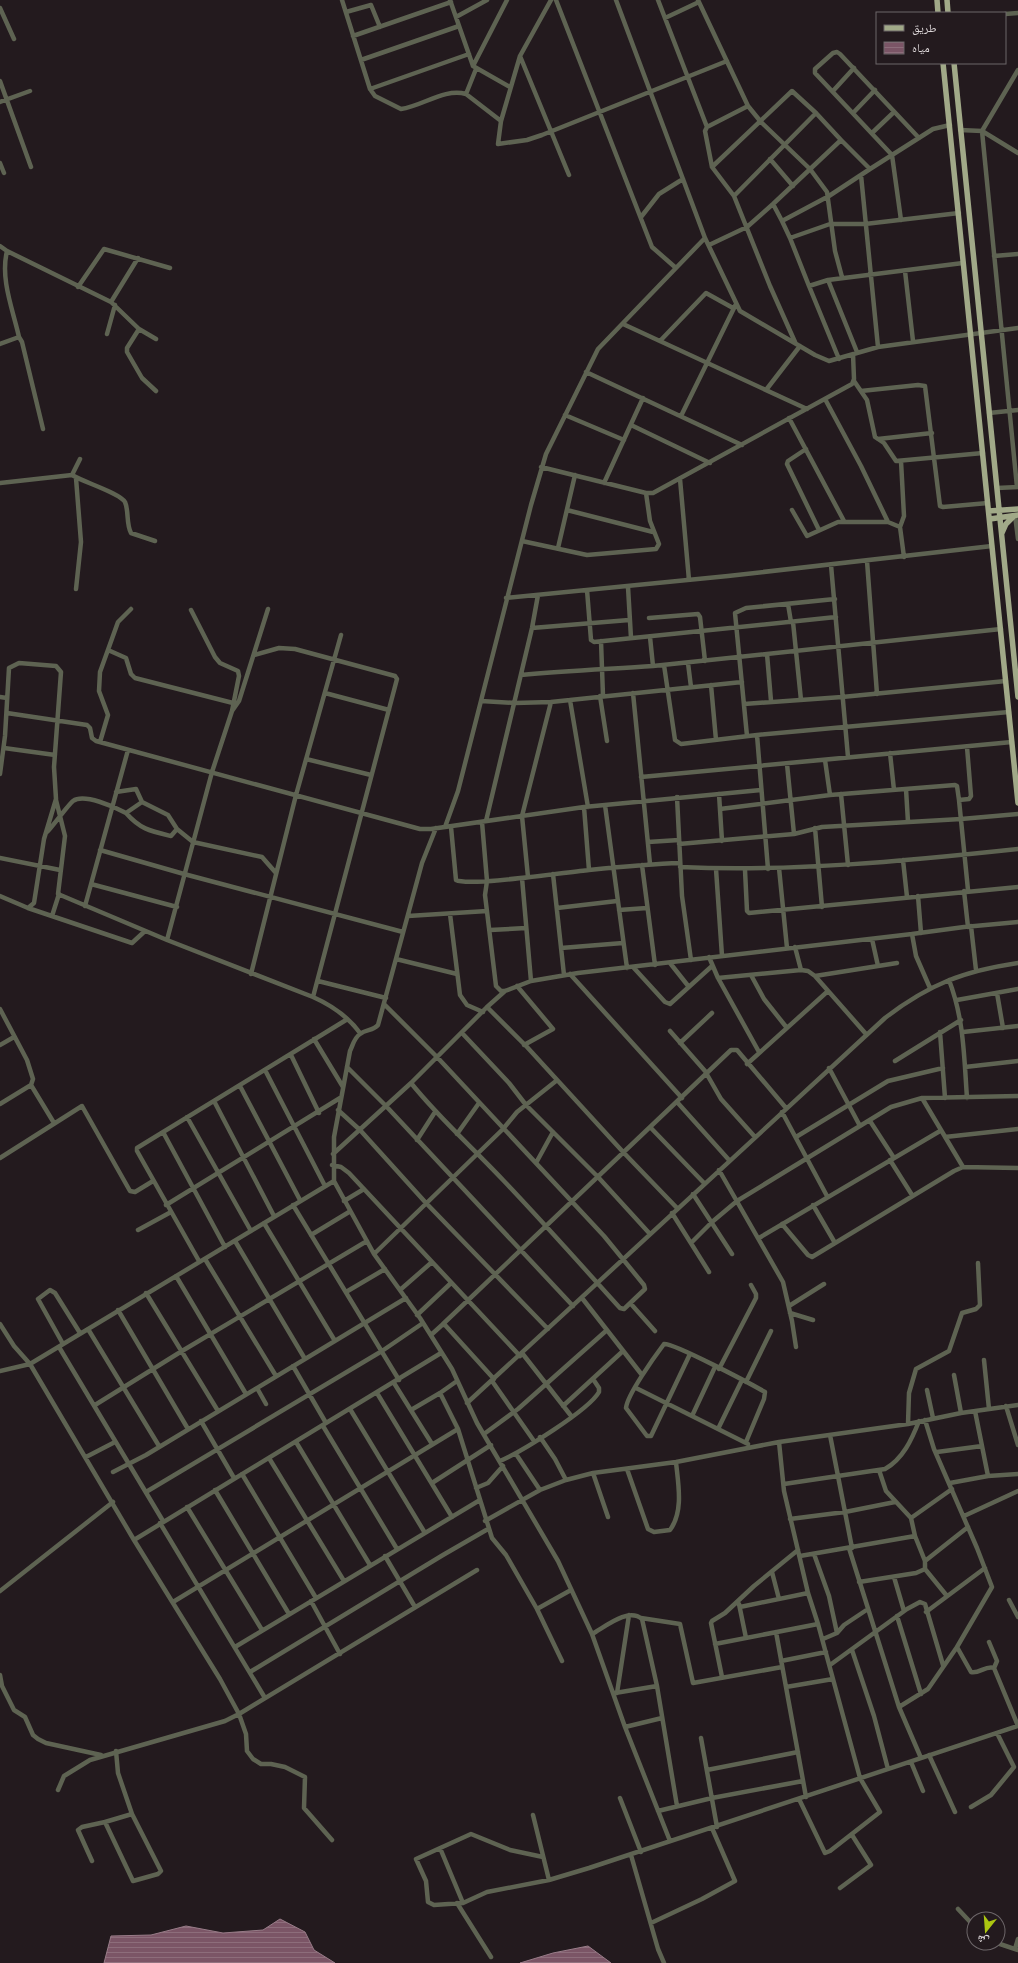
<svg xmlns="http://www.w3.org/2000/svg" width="1018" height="1963" viewBox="0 0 1018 1963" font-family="Quicksand,'Noto Naskh Arabic',sans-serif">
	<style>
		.water { fill: url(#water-rules); stroke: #987c88 }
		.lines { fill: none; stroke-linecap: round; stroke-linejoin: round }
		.minor { stroke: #5e6352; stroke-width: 4.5 }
		.major { stroke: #a1a988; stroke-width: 5.5 }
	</style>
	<defs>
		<pattern id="water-rules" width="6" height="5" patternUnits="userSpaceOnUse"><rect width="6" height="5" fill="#7b5566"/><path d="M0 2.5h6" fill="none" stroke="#8d6d7b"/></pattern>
	</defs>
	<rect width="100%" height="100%" fill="#231a1e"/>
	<path class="water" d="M280,1919l25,13 9,18 21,13h-231l7,-27 40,-1 35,-9 37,7 40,-3z
		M588,1946l23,17h-91l33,-10z"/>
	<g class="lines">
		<path class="minor" d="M342,0l28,89 5,7 26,13c22,-3 43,-21 65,-15l35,27
			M450,0l23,66 37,21
			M551,0l-31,56 -19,65 -3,23 29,-4 15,-5 185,-74
			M556,0l96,247 24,21 29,-30
			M616,0l89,238 35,73 75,44 14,6 49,-14 140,-19
			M658,0l49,127 -2,4 7,36 22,29 36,90 25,56
			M698,0l50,106 13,16 49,47 17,23 8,59 7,26
			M0,8l14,31
			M346,12l25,-7 9,22
			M1005,14l13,-1
			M456,17l31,-17
			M665,18l34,-16
			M353,36l98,-34
			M520,56l49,119
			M361,60l98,-34
			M473,66l34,-66
			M0,81l31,86
			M370,89l99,-35
			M833,91l21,-23
			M466,94l10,-25
			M0,102l30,-11
			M854,112l21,-22
			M707,127l41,-21
			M960,130l22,1 36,22
			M872,133l22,-21
			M770,159l23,27
			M0,163l4,10
			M712,167l80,-76 24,22
			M861,175l17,172
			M734,196l82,-83 25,27
			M773,204l9,17
			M641,217l18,-23 24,-15
			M901,220l-9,-65 -77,-82v-4l18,-16 4,-1 3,2 79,84
			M790,238l-8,-17 47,-25 41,-27
			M709,245l38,-18 26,-23 68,-64 29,29 63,-40 17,-4
			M0,246l7,5 104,51 28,27 17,10
			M7,251c-7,28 6,59 12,86
			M994,256l24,-2
			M905,271l8,70
			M828,280l-19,6 30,73
			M809,286l-19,-48 40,-14h35l94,-11
			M78,287l26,-38 66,19
			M111,302l27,-44
			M623,324l184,85
			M139,329l-12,19v4l15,26 14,13
			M107,334l8,-29
			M660,341l46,-48 27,15
			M0,344l19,-7 3,5 21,87
			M857,352l-29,-72 135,-17
			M586,372l156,73
			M854,381l13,19 8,37 9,6 12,18 87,-8
			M766,390l34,-44
			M861,391l57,-6 7,1 15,120 3,1 45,-4
			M825,399l36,67 27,56
			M989,413l29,-3
			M565,415l59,25
			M681,416l55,-112
			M789,418l55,103
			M631,425l79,38
			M878,439l54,-6
			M806,449l-18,12 -1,3 32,66
			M901,461l3,55 -4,11 4,30
			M541,467l105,26h7l199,-109 2,-5 -1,-25
			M72,475l8,-16
			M680,479l9,101
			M0,483l72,-8c11,7 48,18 53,27 4,9 1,22 6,31l24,8
			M604,483l39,-85
			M1017,487l-35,-356 36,-61
			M997,488l21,-1
			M567,510l86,22
			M792,510l15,26 31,-14h50l12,5
			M1015,515l3,24
			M522,541l65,14 69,-6 3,-5 -9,-23 -4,-28
			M558,548l17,-73
			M867,561l10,133
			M831,565l17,192
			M628,587l3,51
			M76,589l5,-47 -5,-64
			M587,590l4,50 3,2 242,-25
			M506,598l222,-22 264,-30
			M788,604l3,18
			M191,610l24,47 5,6 18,8 1,5 -7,35 -20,61 -45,168 146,57
			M649,618l49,-4 2,3 5,44
			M793,622l8,78
			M532,628l97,-8
			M650,637l3,29 348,-37
			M601,641l2,55
			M108,650l18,8 5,16 4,4 98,25
			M767,654l4,47
			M254,655l25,-7 16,1 100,27 2,3 -84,318c18,8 36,21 47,36
			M688,663l3,24
			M664,665l11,75 6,4 76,-9 252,-23
			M521,675c44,-4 88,-6 132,-9
			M711,685l5,55
			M325,693l64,17
			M633,693l17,171
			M600,696l7,45
			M0,697l7,1
			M570,700l18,107
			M481,701l34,2 36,-1 191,-20
			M744,704l98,-7 164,-16
			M232,711l7,-10 29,-92
			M7,713l80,12 3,3 2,10 4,3 324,88h11l153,-22 177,-17
			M757,735l11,134
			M747,736l-12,-123 11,-5 89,-9
			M100,742l8,-27 -9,-24 1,-19 18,-50 13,-13
			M4,748l51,7
			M890,753l4,37
			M306,759l65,16
			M825,760l5,35
			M787,764l7,70
			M0,774l5,-38 4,-68 10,-5 37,3 5,6 -7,95 2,32 -12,40 -10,64 -6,5 -28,-12
			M641,777l371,-35
			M906,789l2,33
			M116,792l20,-3 6,13 26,13 9,14 16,13 69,15 14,16
			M719,794l3,47
			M841,794l7,71
			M677,797l5,99 9,64
			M56,800l9,36 -7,58 109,46
			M959,800l10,-1 2,-3 -4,-49
			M605,805l22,163
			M584,807l5,63
			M720,809l110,-14 125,-10 2,1 2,14 9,90
			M126,813c14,16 24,18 45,23l6,-7
			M486,821l46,-193 6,-33
			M482,822l5,59 -2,14 11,91 5,5h4l26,-10 47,-8 334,-39 52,-7 54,-5
			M445,827l13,-36 73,-286 15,-51 52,-105 78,-81
			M451,827l5,53c13,7 111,-8 133,-10 30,-3 61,-6 91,-7
			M815,828l7,79
			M47,832c6,-6 21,-27 26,-31 11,-8 42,6 53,12l16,-11
			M648,842l31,-2
			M679,844l115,-10 28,-7 139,-8 57,-5
			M100,850l84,24 219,58
			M0,858l60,12
			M903,860l4,37
			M642,865l13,100
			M680,867c113,5 226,-6 338,-18
			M779,868l8,80
			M716,869l6,87
			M745,870l2,41 2,2 269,-26
			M553,874l11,101
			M528,877l-6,-61 29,-114
			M522,878l9,103
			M91,884l86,23
			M964,891l4,36
			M918,896l3,37
			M85,906l43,-156
			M28,908l104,35 13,-12
			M557,908l60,-7
			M619,910l28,-2
			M450,914l10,81 7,10 16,7
			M52,916l7,-22
			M408,916l79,-5
			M971,926l5,44
			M490,930l36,-2
			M912,934l4,22 14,32
			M872,939l6,27
			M795,947l6,23
			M561,948l62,-5
			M709,957l9,21 41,74
			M396,959l61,15
			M670,963l19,24
			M633,967l32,35 5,2 42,-38
			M251,974l45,-179 45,-160
			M570,974l112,124
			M751,975l13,24 23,29
			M815,976l82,-13
			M718,978l83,-8 7,1 7,5 51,58
			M949,980c15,39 15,76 18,118
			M318,981l68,17
			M517,986l36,43 -29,16
			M505,991l-18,16 40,40 97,106 53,55
			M997,993l6,35
			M957,1000l61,-11
			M384,1004l53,53 167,179 40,49 1,4 -21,20 -4,-1c-39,-43 -77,-86 -117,-128 -31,-33 -64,-62 -92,-97
			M0,1009l27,51 6,19 -2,6 23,38
			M670,1031l35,40 16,28 34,38
			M940,1032l5,66
			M963,1032l55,-6
			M462,1033l47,50 17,22 72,72 52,57
			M314,1039l29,48
			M680,1043l32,-30
			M0,1045l14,-8
			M291,1055l28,58
			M895,1061l66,-41
			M747,1064l81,-73
			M347,1067l39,39 187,200
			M965,1067l53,-6
			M829,1068l31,58
			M265,1070l60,116
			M240,1086l60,114
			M922,1098l41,69
			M214,1101l60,115
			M677,1102l52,58
			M0,1104l31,-19
			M338,1110l22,20 66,73 122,126
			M782,1112l45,84
			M187,1117l64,114
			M870,1121l24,37
			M650,1127l54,56
			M163,1132l62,115
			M457,1134l22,-31
			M796,1137l92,-56 55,-13
			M945,1137l73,-8
			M417,1140l18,-28
			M333,1154l78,-71 76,-76
			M0,1158l82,-52 48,85 5,1 18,-11
			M890,1160l22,35
			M536,1163l17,-31
			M332,1165l9,2 8,6 171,183
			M719,1170l64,112 9,39 4,26
			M334,1181v-44l16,-86c3,-6 4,-13 10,-17 6,-5 13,-3 18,-9l44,-162 14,-35
			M693,1194l39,60
			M344,1201l20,-12
			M166,1205l174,-107
			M293,1205l106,175
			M813,1205l22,38
			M672,1213l37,59
			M264,1223l71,118
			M782,1224l26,31 4,2 142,-86 9,-4 55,1
			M138,1230l33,-18
			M311,1235l38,-23
			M759,1238l181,-107
			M235,1241l70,118
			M691,1243l21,-21 25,-21 154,-94 31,-9 96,-2
			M374,1254l129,-125 14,-17 39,-31
			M205,1259l71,117
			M199,1261l-62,-110v-3l209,-128
			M176,1276l70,118
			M400,1290l32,-28
			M346,1292l39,-23
			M146,1293l72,118
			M582,1298l60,77
			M631,1304l24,27
			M789,1306l35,-22
			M118,1310l70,119
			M790,1313l23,7
			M417,1315l34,-32
			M0,1324l14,22 16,18 304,-183 40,73 46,64 32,51 25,54 81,138 34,73 33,93 45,114
			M443,1324l288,-274h6l49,58
			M88,1329l71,117
			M431,1335l11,-10h3l49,54
			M63,1344l-25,-45 12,-9 5,3 25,40
			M59,1347l104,174
			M522,1353l50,64
			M690,1354l-39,82h-4l-21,-28c1,-13 29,-52 38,-64 10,-1 87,40 101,48l-1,7 -18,43
			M984,1360l5,49
			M293,1366l33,57
			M719,1369l37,-71v-4l-5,-9
			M0,1371l30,-7 104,176 86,139 19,35 238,-144
			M954,1375l7,38
			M492,1381l42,60
			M746,1382l25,-51
			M394,1383l38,61
			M257,1388l9,16
			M636,1388l112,56
			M927,1390l6,28
			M377,1393l75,124
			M440,1393l18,36 34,109 14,17 31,54 25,52
			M467,1403l418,-385c44,-34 79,-47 133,-55
			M95,1405l87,-54 185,-110
			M563,1406l60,-55
			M1006,1406l12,39
			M350,1409l75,124
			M411,1410l29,-17 17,-12
			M692,1416l23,-49
			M201,1421l33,57
			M908,1424l1,-31 7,-24 33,-18 13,-38 14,-4 4,-4 -2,-42
			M323,1426l74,123
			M718,1429l24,-49
			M484,1434l34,-25 89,-79
			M830,1435l22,113
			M540,1437l15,22 11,21
			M296,1442l74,123
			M779,1442l5,49 24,102 10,31 42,154 20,34 -50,39 -5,2 -26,-54
			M937,1452l45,-6
			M516,1454l24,36
			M86,1457l29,-15
			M269,1458l75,123
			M500,1461c21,-9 89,-51 99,-69v-4l-6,-9
			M627,1469l21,60 6,3 16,-2c14,-19 8,-47 6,-68
			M879,1470l7,21 25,27 4,18 10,25v8l22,27
			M113,1472l33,-17 260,-157
			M593,1473l15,44
			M242,1474l74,124
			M988,1476l30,-2
			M432,1483l59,-38
			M950,1483l38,-7 -13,-65
			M784,1484l101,-15c18,-10 27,-30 34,-48
			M476,1488l12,-5 15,-17
			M215,1490l74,124
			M146,1492l236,-141 41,-28
			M187,1507l75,123
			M964,1516l54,-25
			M911,1518l41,-29
			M790,1519l55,-7 50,-10
			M485,1521l55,-31 26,-10 27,-7 83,-11 103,-20 129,-18 53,-11 57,-8
			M160,1523l105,175
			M134,1540l307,-187
			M849,1548l50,159 22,51
			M814,1554l15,42 8,37
			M385,1556l30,51
			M800,1556l115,-20
			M925,1561l43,-34
			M772,1572l7,27
			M894,1577l10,34
			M859,1582l57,-9 9,-4
			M0,1591l113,-89
			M1009,1600l9,17
			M311,1601l29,53
			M173,1602l285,-173
			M739,1604l7,34
			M740,1607l68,-14
			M537,1609l34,-19
			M926,1612l59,-44
			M897,1616l24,78
			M641,1618l39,6 13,59 89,-16
			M776,1632l30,165
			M592,1634c13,-7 36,-27 50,-15l15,67 20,120
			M823,1639l14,-6 7,-8 24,-16
			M989,1642l8,19 -3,7
			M715,1644l103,-20
			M235,1647l245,-147
			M957,1647l14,25c8,2 15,-7 23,-4l24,58
			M852,1650l22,66 14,53
			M781,1661l45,-9
			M830,1665l77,-56 13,-7 5,2 18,61
			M250,1672l193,-117 45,-26
			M0,1675l2,11 12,24 11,7 8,18 5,4 8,4 55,12
			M722,1677l-11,-54 1,-2 13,-8 29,-27 44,-36
			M786,1687l47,-8
			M615,1693l42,-7
			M617,1693l12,-78
			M899,1707l29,-18 29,-42 35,-60 -15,-39 -43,-99 -9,-29
			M625,1727l37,-9
			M701,1738l16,89
			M929,1755l26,57
			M911,1762l12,29
			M707,1770l91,-18
			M58,1790l6,-14 26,-16 135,-39 14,-7 7,20 1,17 6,8 8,5h10l14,3 20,10 -1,31 28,32
			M620,1798l21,54
			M971,1807l20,-12 23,-28 -17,-34
			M658,1811l54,-13 91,-17
			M533,1815l16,65
			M105,1822l27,-8
			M440,1848l23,55
			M631,1855l27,94 6,14
			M543,1857l-33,-7 -39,-16 -55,25 10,22 2,21 6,3 29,-2 24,-11 62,-12 40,-12 429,-142
			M92,1861l-14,-31 4,-3 23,-5 28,59 25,-7 3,-3 -29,-57 -14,-41 -2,-22
			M840,1888l31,-23 -19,-30
			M457,1903l34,54
			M958,1909l16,17
			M651,1923l51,-24 33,-18 -23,-53
			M997,1943l21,7
			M1015,1949l3,-10"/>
		<path class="major" d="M937,0l1,13
			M947,0l1,13
			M943,63l75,740
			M954,63l64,634
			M989,511l29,-2
			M990,519l28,-4
			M1002,533l4,-9 8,-8"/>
	</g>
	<rect x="876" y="12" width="130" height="52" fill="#231a1e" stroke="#6d6669"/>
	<rect x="884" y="25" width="20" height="6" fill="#a1a988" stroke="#6d6669"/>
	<text x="912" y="32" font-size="12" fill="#ddd7d9">طريق</text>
	<rect x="884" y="42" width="20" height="12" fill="url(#water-rules)" stroke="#6d6669"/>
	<text x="912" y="52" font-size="12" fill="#ddd7d9">مياه</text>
	<g transform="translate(986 1931) rotate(197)"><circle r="19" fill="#231a1e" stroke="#6d6669"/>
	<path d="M0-3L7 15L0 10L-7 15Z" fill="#acc611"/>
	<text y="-6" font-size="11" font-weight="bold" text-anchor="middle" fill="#ddd7d9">ش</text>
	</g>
</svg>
